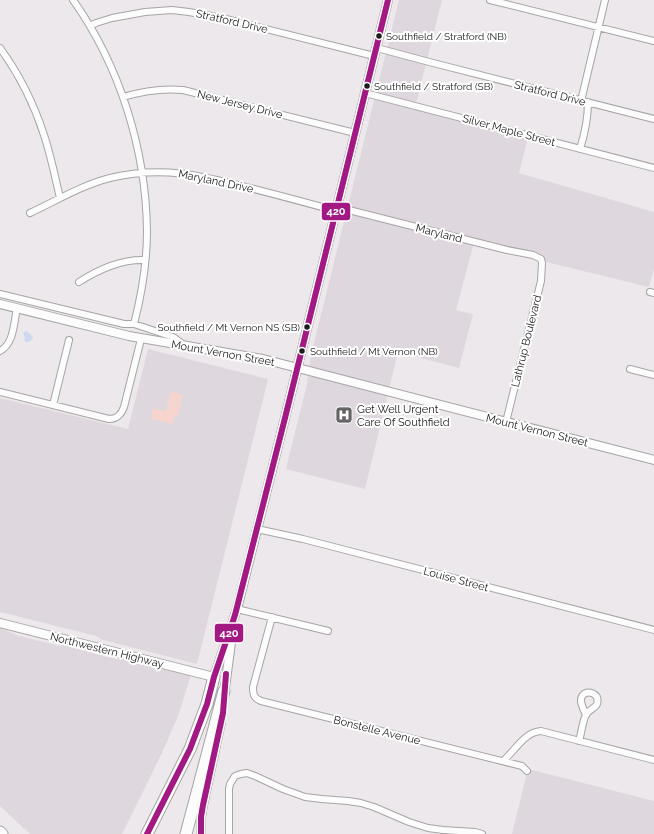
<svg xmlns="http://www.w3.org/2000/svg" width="654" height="834" viewBox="0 0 654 834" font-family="Raleway,sans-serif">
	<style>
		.built { fill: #dfd7de }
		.green { fill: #f5d5cd }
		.water { fill: #ccd9f0 }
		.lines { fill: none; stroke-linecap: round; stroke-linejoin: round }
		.street-casing { stroke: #a7a4a6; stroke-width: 8 }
		.secondary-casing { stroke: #a7a4a6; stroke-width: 10 }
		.highway-casing { stroke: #a7a4a6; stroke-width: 13 }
		.street { stroke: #fcfcfc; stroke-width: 6 }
		.secondary { stroke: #fcfcfc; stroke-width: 8 }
		.highway { stroke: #fcfcfc; stroke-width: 11 }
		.bus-1-casing { stroke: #fff; stroke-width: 9 }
		.bus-1 { stroke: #a31984; stroke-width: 6 }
		.bus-dot { fill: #1d1c1d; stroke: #fff; stroke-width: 1.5 }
		.labels { text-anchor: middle; stroke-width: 4; stroke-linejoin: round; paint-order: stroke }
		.bus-label { font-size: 10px; fill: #1d1c1d; stroke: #fff; text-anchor: start }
		.street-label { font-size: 11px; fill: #1d1c1d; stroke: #fff }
		.poi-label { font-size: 11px; fill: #1d1c1d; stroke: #fff; text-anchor: start }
		.line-badge { stroke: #fff; stroke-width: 1.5 }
		.badge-label { font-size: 11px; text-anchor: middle; font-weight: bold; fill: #fff }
	</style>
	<rect width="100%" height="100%" fill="#ece8eb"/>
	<path class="built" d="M399,0h43l-27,108 113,30 -9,35 135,39v57l-5,18 -103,-25 -2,-5 -8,-4 -26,-5 -35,-9 -19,71 17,4 -14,54 -61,-16 -33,137 -79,-20 21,-85 4,-29z
		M148,349l120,30 -71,285 -94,-24 -7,-4 -96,-24v-214l128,31z
		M0,628l19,8 41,10 5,-2h3l13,6 26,7 14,2 2,-1 68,17 -13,41 -17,39 -39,79h-92l-30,-28z
		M528,769l126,32v33h-142z"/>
	<path class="green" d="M172,392l11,3 -5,21 -3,-1 -2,9 -22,-5 2,-11 11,3 2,-1 4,-17z"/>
	<path class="water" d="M26,331l3,2 4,4c-1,3 -4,6 -7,5l-2,-1 1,-3 -2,-5z"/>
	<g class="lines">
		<g class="street-casing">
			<path id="street" d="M73,0c47,66 73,150 74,231 0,31 -5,62 -13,93
				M490,0l164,41
				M90,26l6,-3 16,-5 33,-6 27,-2 17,2 33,6 152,38
				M0,48c19,26 34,56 44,87 7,21 11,42 16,63
				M377,48l56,15 221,56
				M365,93l289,75
				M123,97c20,-6 39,-9 60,-7l172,43
				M581,101l24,-101
				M580,149c5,-16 8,-30 8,-47
				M337,207l170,43 26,5 8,4 1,4 -1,18 -35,141
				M30,213c26,-12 52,-28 80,-35 53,-13 93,-2 144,11 27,7 54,14 82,22
				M79,282c20,-13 42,-23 66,-22
				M650,292l4,1
				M0,294l124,30h10l39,13 11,8
				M0,351c14,-7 14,-29 17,-43
				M630,369l24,6
				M0,392l109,27c8,0 12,-4 15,-12l17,-68
				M53,405l16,-65
				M257,529l46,10 351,91
				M237,609l91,22
				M272,617l-19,70c0,8 1,11 8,14l261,65 5,5
				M579,741c2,-6 4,-22 7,-26 4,-8 14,-6 11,-18 -5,-7 -17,-6 -16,5 1,4 3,9 5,13
				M503,761c12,-10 21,-29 38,-30l113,29
				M229,834v-45l1,-5 5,-8 6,-2 6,-1 8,3 28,13 22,8 17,2 26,2 13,2 13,4 35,15 19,6 15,2 32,2 7,2"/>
		</g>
		<g class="secondary-casing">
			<path id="secondary" d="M0,304l129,32 134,23 391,101
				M0,623l214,54 23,-68 48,-191 103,-418
				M224,695l8,-60
				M201,834v-17l2,-12 18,-83"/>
		</g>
		<g class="highway-casing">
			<path id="highway" d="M0,832l2,2
				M147,834l43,-85 17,-45 7,-27
				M186,834l38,-143"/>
		</g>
		<use href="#street" class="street"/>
		<use href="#secondary" class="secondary"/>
		<use href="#highway" class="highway"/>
		<g class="bus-1-casing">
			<path id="bus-1" d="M147,834l43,-85 17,-45 7,-27 21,-62 50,-197 103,-418
				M201,834v-17l2,-12 20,-92 3,-39"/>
		</g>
		<use href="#bus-1" class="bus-1"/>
	</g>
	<defs>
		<g id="hospital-square" transform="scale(0.9)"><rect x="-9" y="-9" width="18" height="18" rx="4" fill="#656365" stroke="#fff"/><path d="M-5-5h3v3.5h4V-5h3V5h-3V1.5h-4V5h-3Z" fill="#fff"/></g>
	</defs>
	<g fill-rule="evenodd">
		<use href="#hospital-square" x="344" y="415"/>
	</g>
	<g class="bus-dot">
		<circle cx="379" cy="36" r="3.5"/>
		<circle cx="367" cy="86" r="3.5"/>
		<circle cx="307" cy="327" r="3.5"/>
		<circle cx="302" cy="351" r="3.5"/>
	</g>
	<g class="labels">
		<g class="bus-label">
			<text x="386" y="40">Southfield / Stratford (NB)</text>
			<text x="374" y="90">Southfield / Stratford (SB)</text>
			<text x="300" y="331" text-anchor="end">Southfield / Mt Vernon NS (SB)</text>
			<text x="310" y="355">Southfield / Mt Vernon (NB)</text>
		</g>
		<g class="street-label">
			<text transform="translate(232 21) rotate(13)" y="4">Stratford Drive</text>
			<text transform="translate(550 93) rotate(14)" y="4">Stratford Drive</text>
			<text transform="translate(240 104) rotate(14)" y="4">New Jersey Drive</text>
			<text transform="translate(509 130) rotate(15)" y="4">Silver Maple Street</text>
			<text transform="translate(216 181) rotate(12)" y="4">Maryland Drive</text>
			<text transform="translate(439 233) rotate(14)" y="4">Maryland</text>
			<text transform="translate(526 341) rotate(-76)" y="4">Lathrup Boulevard</text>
			<text transform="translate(223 353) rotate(10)" y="4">Mount Vernon Street</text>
			<text transform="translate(537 430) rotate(14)" y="4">Mount Vernon Street</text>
			<text transform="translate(456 579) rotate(15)" y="4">Louise Street</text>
			<text transform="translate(107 650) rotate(14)" y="4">Northwestern Highway</text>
			<text transform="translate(377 730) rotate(14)" y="4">Bonstelle Avenue</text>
		</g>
		<g class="poi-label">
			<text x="357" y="413">Get Well Urgent<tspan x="357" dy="13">Care Of Southfield</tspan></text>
		</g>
	</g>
	<g class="line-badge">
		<rect x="321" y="202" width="30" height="19" rx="4" fill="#a31984"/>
		<rect x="214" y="623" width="30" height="20" rx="4" fill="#a31984"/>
	</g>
	<g class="badge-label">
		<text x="336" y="215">420</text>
		<text x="229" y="637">420</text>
	</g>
</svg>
